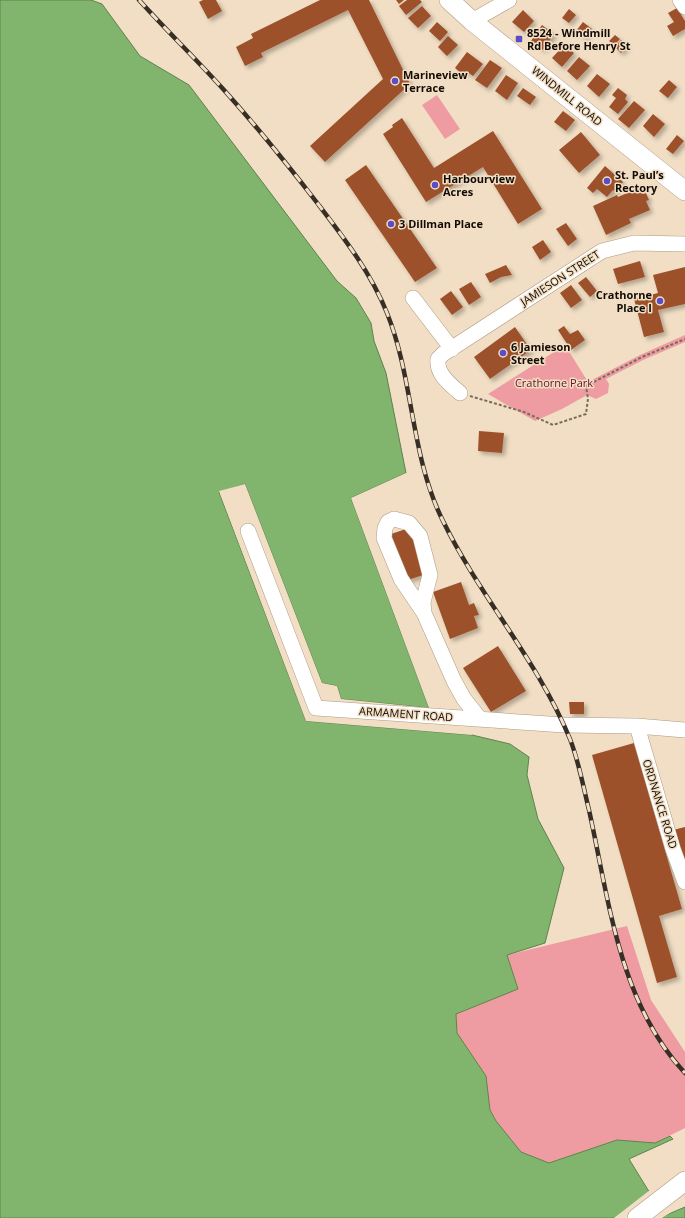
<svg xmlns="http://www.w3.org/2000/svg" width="685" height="1218" viewBox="0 0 685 1218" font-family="'Open Sans',sans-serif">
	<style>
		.green { fill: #ee9ca2 }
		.water { fill: #81b56d; stroke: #5f824e }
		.pier { fill: #f1dec4 }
		.building { fill: #9d512b; filter: url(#shadow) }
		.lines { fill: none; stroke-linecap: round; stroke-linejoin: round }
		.minor-casing { stroke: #ac9b83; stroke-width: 16 }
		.major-casing { stroke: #ac9b83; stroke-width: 20 }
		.path { stroke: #776b5b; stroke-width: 2; stroke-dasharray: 3 2; stroke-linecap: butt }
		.minor { stroke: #fff; stroke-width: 15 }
		.major { stroke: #fff; stroke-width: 19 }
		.rail-casing { stroke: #372f25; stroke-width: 4.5 }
		.rail { stroke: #f1dec4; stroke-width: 3; stroke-dasharray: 9; stroke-linecap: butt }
		.poi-dot { fill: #5b4dc5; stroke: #f1dec4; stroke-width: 1.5 }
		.labels { text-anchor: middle; stroke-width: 3; stroke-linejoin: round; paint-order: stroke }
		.poi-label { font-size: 11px; font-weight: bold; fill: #110b04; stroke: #f1dec4; text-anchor: start }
		.street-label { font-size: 11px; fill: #110b04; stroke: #f1dec4 }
		.park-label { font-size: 11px; fill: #641223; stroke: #f1dec4 }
	</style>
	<defs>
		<filter id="shadow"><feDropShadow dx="3" dy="3" stdDeviation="2" flood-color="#0004"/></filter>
	</defs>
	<rect width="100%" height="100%" fill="#f1dec4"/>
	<path class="green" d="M437,95l23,34 -15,10 -23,-34z
		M685,335v7l-42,18 -37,19 3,5 -1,9 -12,6 -9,-4 -25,14 -27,12 -47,-27 77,-49 23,37 52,-27z
		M627,926l24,74 34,52v76l-30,15 -38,-3 -68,23 -28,-11 -25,-31 -6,-11 -4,-34 -29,-43 -1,-19 62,-25 -11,-34z"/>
	<path class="water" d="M0,0h91l11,4 38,52 49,29 148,196 19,17 15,25 3,18 12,32 20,100 -55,25 78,210 -88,-9 -4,-13 -15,-3 -77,-199 -26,8 87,229 166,14 38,9 19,13 -2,18 11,44 26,49 -19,75 -38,12 11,34 -62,25 1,19 29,43 4,34 6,11 25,31 28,11 68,-23 38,3 15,-7 3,3 -44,20 35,57 21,-9v11h-685z"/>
	<path class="pier" d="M406,473v2l-52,24 77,208 -2,3 -89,-9 -5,-13 -15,-4 -76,-198 -23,7 86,226 152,12 12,2 1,2 -166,-14 -87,-230 26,-7 77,199 15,3 4,13 88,9 -78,-210z
		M650,1190l15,24 11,-5 -14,9h-48z"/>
	<path class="building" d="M203,0h13l6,11 -14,8 -9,-17z
		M320,0h49l41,84 -85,78 -15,-16 73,-67 -35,-69 -87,43 2,4 -18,9 -9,-19 17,-9 -2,-4z
		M396,0h8l-5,4z
		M407,0h13l2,2 -16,13 -7,-9z
		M422,6l9,10 -13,12 -10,-10z
		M677,8l8,13v8l-12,7 -6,-10 7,-4 -6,-9z
		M569,9l7,6 -7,8 -7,-5z
		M523,10l11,11 -10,11 -12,-10z
		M437,22l11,10 -8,9 -11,-10z
		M583,22l9,7 -7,9 -9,-7z
		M542,25l12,9 -11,16 -12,-9z
		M615,35l5,4 -6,6 -5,-4z
		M448,36l10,9 -11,11 -9,-9z
		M621,40l6,6 -6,7 -6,-6z
		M564,45l10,8 -12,14 -10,-9z
		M467,52l16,12 -10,12 -7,-5 -3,4 -8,-7z
		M579,57l11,9 -13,14 -10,-9z
		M490,60l12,8 -15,20 -12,-8z
		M597,74l13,10 -11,13 -12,-11z
		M506,75l12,8 -11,17 -12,-9z
		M669,80l8,7 -9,11 -9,-7z
		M523,88l13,9 -6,8 -13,-9z
		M618,88l9,7 -2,4 3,3 -10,12 -9,-7 7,-9 -4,-3z
		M634,101l11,9 -16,18 -11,-9z
		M563,111l12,9 -9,11 -12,-9z
		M653,114l12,10 -11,13 -11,-11z
		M402,118l32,50 59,-37 49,78 -24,15 -35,-57 -57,35 -43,-68 10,-7 -1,-2z
		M581,132l19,23 -21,18 -20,-23z
		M677,135l7,6 -11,13 -7,-5z
		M366,165l71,103 -22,14 -70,-102z
		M605,166l18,16 -7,10 -3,-2 -6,7 -10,-8 -4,4 -6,-5z
		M639,186l4,8 3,-1 3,7 -3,1 4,9 -21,9 2,4 -25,12 -13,-29 24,-11 1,2 16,-7 -1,-2z
		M566,223l11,16 -9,7 -12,-17z
		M543,240l8,12 -11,8 -8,-13z
		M640,261l5,16 -27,7 -5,-15z
		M506,265l6,10 -11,2 -11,6 -5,-9z
		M685,267v37l-27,6 6,22 -20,5 -10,-38 24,-6 -5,-18z
		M586,277l11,14 -7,6 -12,-14z
		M471,282l10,15 -12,8 -10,-16z
		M571,285l11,15 -11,8 -11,-15z
		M451,291l12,16 -11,8 -12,-16z
		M564,326l6,8 8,-4 7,10 -14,10 -13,-20z
		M515,327l16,23 -41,29 -16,-22z
		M479,431l25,2 -2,20 -24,-2z
		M409,528l17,46 -18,6 -17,-46z
		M461,582l8,23 5,-2 5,12 -5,1 4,12 -28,11 -17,-47z
		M498,646l28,45 -35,21 -28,-44z
		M569,702h15v12h-14z
		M634,743l48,166 -23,7 18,61 -20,6 -65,-228z
		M685,827v34l-12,-31z"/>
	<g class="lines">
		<g class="minor-casing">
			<path id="minor" d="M680,0l5,7
				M472,21l37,-21
				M413,298l39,51
				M460,393c-10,-9 -24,-19 -22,-34l5,-5 159,-103 32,-8 51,1
				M248,531l68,177 248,17 73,1 48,4
				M424,613l-1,-11 7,-27 -10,-39 -11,-13 -15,-4 -6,3 -3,6 -1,10 17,41 23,34 30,68 10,18 16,20
				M637,726l36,123 12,33"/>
		</g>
		<g class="major-casing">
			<path id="major" d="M449,0l23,21 213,170
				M637,1218l48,-37"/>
		</g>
		<path class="path" d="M470,396l54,16 29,13 33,-11 2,-15 -2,-13 56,-29 43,-18"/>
		<use href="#minor" class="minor"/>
		<use href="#major" class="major"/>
		<g class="rail-casing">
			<path id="rail" d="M139,0c28,31 57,59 85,90 33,37 64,75 94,114 26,34 53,69 69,109 27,67 23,142 56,208 37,76 95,140 127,218 9,23 13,47 19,71 20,90 30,193 96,263"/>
		</g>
		<use href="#rail" class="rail"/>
	</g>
	<g class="poi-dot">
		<rect x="515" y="35" width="8" height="8" rx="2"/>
		<circle cx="395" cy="81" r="4"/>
		<circle cx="607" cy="181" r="4"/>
		<circle cx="435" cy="185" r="4"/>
		<circle cx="391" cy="224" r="4"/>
		<circle cx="660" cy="301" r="4"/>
		<circle cx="503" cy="353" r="4"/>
	</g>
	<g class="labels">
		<g class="poi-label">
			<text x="527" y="37">8524 - Windmill<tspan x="527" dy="13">Rd Before Henry St</tspan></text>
			<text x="403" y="79">Marineview<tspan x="403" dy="13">Terrace</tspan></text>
			<text x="615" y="179">St. Paul’s<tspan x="615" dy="13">Rectory</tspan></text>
			<text x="443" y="183">Harbourview<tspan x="443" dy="13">Acres</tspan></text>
			<text x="399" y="228">3 Dillman Place</text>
			<text x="652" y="299" text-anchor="end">Crathorne<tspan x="652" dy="13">Place I</tspan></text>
			<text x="511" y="351">6 Jamieson<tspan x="511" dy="13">Street</tspan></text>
		</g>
		<g class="street-label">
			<text transform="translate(567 96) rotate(39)" y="4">WINDMILL ROAD</text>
			<text transform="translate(560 278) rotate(-33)" y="4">JAMIESON STREET</text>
			<text transform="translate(406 714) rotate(4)" y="4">ARMAMENT ROAD</text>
			<text transform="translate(660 804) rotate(73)" y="4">ORDNANCE ROAD</text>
		</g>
		<g class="park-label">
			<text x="554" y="387">Crathorne Park</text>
		</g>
	</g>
</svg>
